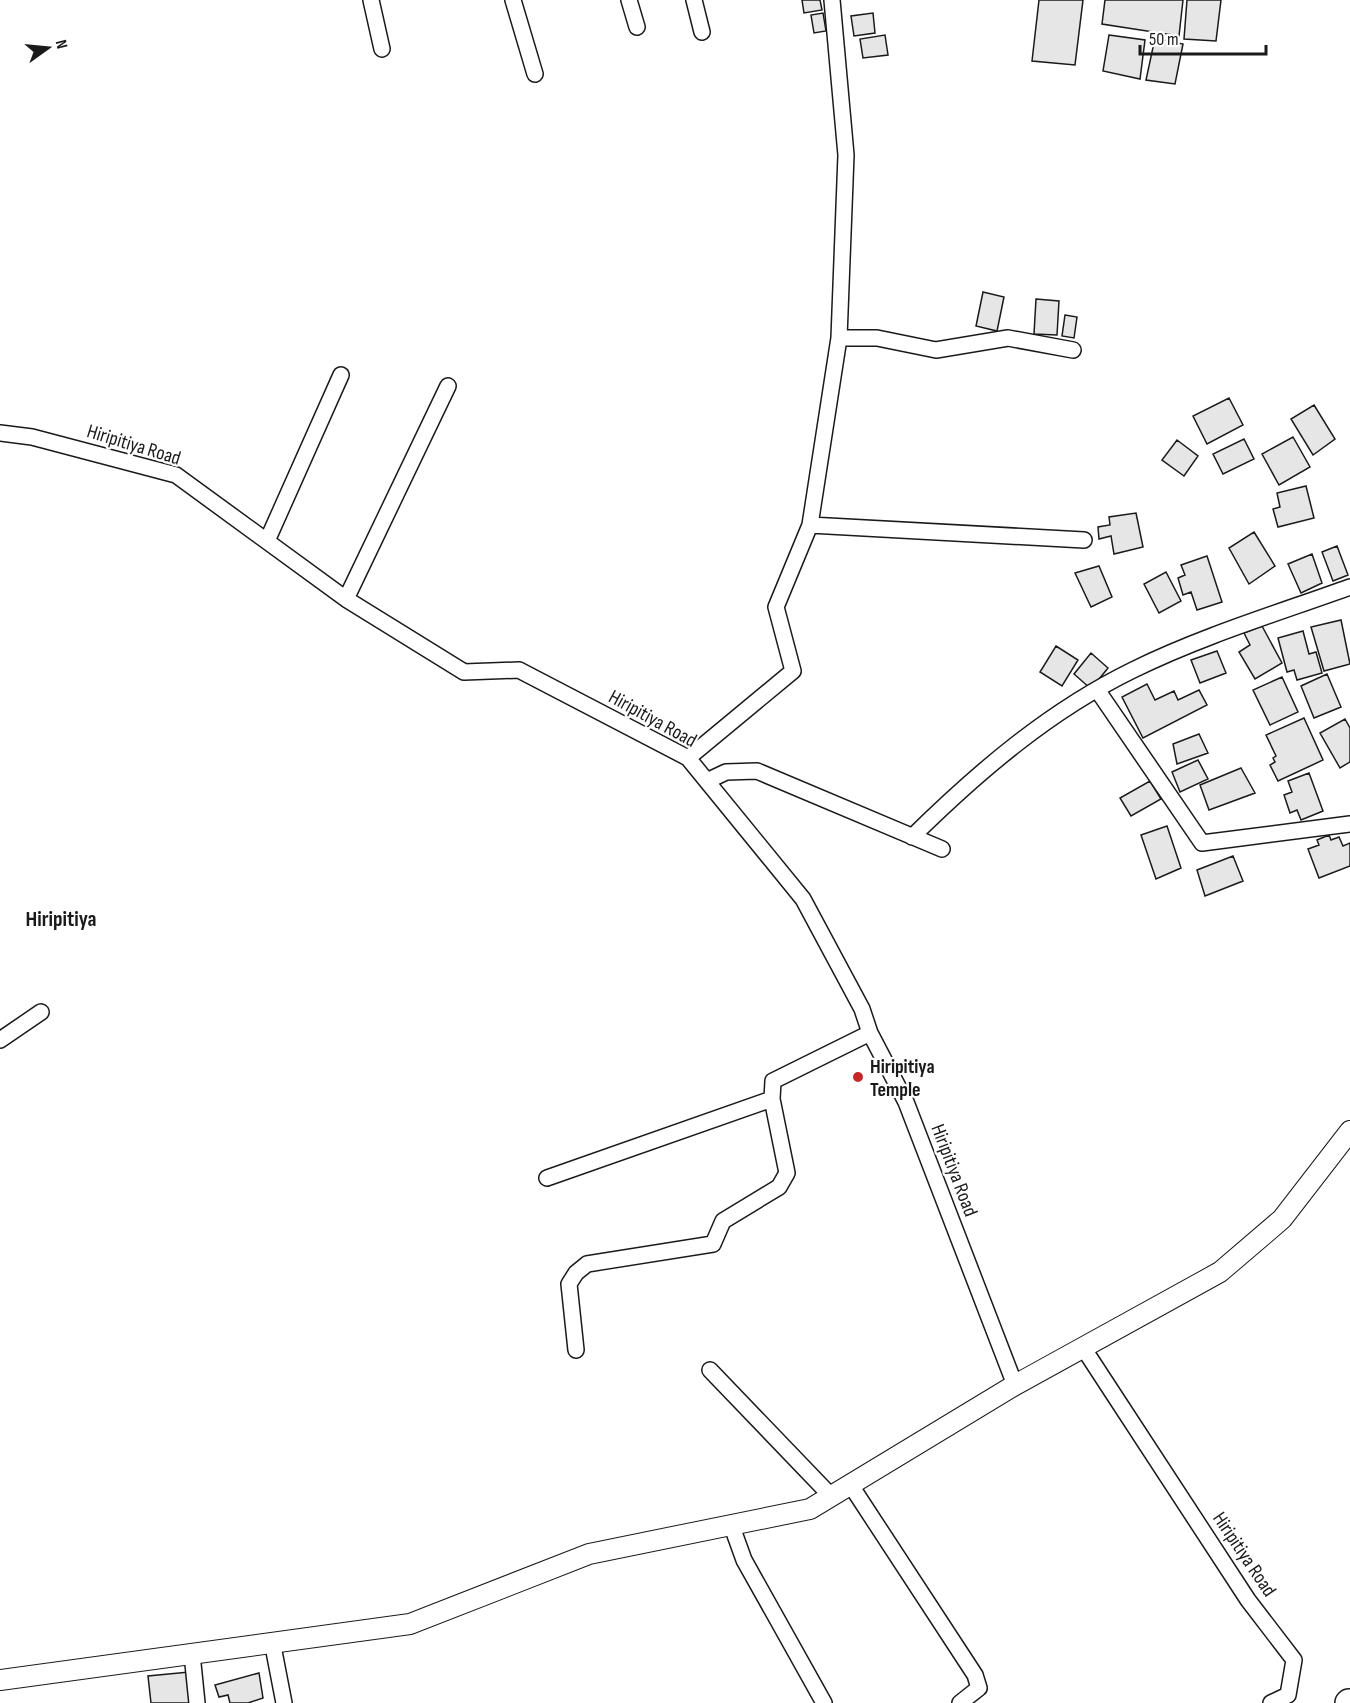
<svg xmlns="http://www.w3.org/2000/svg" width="1350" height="1703" viewBox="0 0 1350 1703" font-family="'Sofia Sans Condensed',sans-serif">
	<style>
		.building { fill: #e6e6e6; stroke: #1a1a1a; stroke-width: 1.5 }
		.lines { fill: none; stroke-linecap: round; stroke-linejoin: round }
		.minor-casing { stroke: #1a1a1a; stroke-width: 18 }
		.tertiary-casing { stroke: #1a1a1a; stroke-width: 22 }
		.motorway-casing { stroke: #1a1a1a; stroke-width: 30 }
		.minor { stroke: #fff; stroke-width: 15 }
		.tertiary { stroke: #fff; stroke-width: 20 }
		.motorway { stroke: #fff; stroke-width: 27 }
		.poi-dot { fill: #c62828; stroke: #fff; stroke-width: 2 }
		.labels { text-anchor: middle; stroke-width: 4.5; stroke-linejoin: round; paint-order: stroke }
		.street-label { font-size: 20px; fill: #1a1a1a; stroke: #fff }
		.poi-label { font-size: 20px; font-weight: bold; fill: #1a1a1a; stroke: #fff; text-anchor: start }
		.quarter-label { font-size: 22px; font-weight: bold; fill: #1a1a1a; stroke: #fff }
	</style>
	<rect width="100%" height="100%" fill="#fff"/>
	<path class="building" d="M802,0h18l2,10 -18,3z
		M1039,0h44l-8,65 -43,-4z
		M1105,0h78l-4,36 -77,-12z
		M1187,0h34l-5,41 -32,-2z
		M823,13l3,18 -12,2 -3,-18z
		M873,13l2,20 -21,3 -3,-20z
		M885,35l3,20 -25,3 -3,-19z
		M1109,35l36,5 -5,39 -37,-8z
		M1155,38l28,6 -8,40 -29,-4z
		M983,292l21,5 -7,34 -21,-5z
		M1036,299l23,2 -2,34 -23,-1z
		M1065,315l12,2 -3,21 -12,-2z
		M1229,398l14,27 -36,19 -14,-28z
		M1314,405l21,34 -22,16 -22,-36z
		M1293,437l17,30 -31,18 -17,-31z
		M1244,439l10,20 -31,15 -10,-20z
		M1177,440l21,16 -14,20 -22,-16z
		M1306,486l8,32 -36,9 -5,-18 7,-2 -3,-14z
		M1136,513l7,34 -29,7 -3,-18 -12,3 -1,-12 12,-2 -1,-8z
		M1254,532l21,34 -26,18 -20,-36z
		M1337,546l11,29 -15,6 -11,-29z
		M1312,554l10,29 -21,10 -13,-29z
		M1207,556l15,46 -25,8 -6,-18 -8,3 -5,-17 7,-3 -4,-10z
		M1099,566l13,31 -21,10 -16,-34z
		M1166,572l15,29 -22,12 -15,-29z
		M1341,620l9,44 -26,7 -13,-44z
		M1262,626l20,37 -27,16 -16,-27 11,-7 -6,-12z
		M1303,631l6,23 7,-2 6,21 -25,7 -3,-10 -7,2 -9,-34z
		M1056,646l22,14 -16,26 -22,-14z
		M1217,651l9,22 -26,10 -9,-23z
		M1091,653l17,15 -17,21 -17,-15z
		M1327,674l14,33 -27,11 -13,-32z
		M1282,677l16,35 -28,13 -17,-35z
		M1147,684l8,16 19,-9 4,9 21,-10 8,15 -64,33 -21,-41z
		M1304,718l19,42 -45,21 -8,-16 5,-3 -2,-4 3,-2 -10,-21z
		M1345,719l5,9v34l-10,6 -20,-35z
		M1199,734l9,19 -31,11 -4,-20z
		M1198,760l10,19 -28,13 -8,-20z
		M1241,768l14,25 -46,17 -9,-25z
		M1309,773l14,38 -22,9 -4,-10 -7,3 -6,-18 8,-3 -4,-11z
		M1150,781l11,18 -30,17 -11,-18z
		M1167,826l14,42 -25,11 -15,-44z
		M1329,835l2,5 8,-3 4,9 7,-3v23l-31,12 -11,-29 11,-4 -2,-5z
		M1233,856l10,25 -38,15 -8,-26z
		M189,1672l3,31h-41l-3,-27z
		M259,1673l4,25 -15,5h-18l-2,-8 -9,2 -4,-12z"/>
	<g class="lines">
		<g class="minor-casing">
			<path id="minor" d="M371,0l11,49
				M513,0l22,74
				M629,0l8,27
				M694,0l8,32
				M839,338h38l59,12 72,-12 65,12
				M0,433l32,4 144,38 170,124 118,73 55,-2 169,88 115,141 59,110 8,24 36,69 109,283
				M810,525l274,15
				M267,541l74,-166
				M346,599l102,-213
				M1098,691l104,152 148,-19
				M688,758l105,-87 -17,-64 34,-82 29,-187 7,-183 -14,-155
				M707,781l19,-9 31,-1 185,78
				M912,837c66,-65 137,-126 221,-167 69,-34 145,-57 217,-83
				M0,1040l41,-28
				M547,1178l225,-79
				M1084,1349l164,251 46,60 -6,35 -17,8
				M576,1350l-7,-66 7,-11 11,-9 126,-20 10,-23 56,-34 8,-14 -15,-74 1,-18 97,-48
				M710,1370l121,126
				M850,1484l125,191 4,13 -19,15
				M731,1524l13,36 80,143
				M272,1641l12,62
				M192,1654l5,49"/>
		</g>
		<g class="tertiary-casing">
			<path id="tertiary" d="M0,1680l410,-56 179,-70 221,-45 205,-124 205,-113 62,-53 68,-88"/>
		</g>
		<g class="motorway-casing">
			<path id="motorway" d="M1349,1703h1"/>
		</g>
		<use href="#minor" class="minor"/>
		<use href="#tertiary" class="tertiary"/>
		<use href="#motorway" class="motorway"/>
	</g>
	<circle class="poi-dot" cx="858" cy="1077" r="6"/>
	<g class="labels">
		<g class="street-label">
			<text transform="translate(134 444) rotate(17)" y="7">Hiripitiya Road</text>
			<text transform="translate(653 718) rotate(29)" y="7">Hiripitiya Road</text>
			<text transform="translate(955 1170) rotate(69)" y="7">Hiripitiya Road</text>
			<text transform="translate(1245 1554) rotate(56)" y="7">Hiripitiya Road</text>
		</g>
		<g class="poi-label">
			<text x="870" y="1073">Hiripitiya<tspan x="870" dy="23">Temple</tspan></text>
		</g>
		<g class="quarter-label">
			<text x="61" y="926">Hiripitiya</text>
		</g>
	</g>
	<g transform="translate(48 48) rotate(75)" stroke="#ffffff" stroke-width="4.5" paint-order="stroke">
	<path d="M0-4.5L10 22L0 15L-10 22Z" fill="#1a1a1a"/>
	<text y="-9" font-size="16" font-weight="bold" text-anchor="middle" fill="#1a1a1a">N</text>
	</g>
	<path d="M1140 45v9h126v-9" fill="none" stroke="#1a1a1a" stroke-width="3"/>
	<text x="1149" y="45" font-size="18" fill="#1a1a1a" stroke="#ffffff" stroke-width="4.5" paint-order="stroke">50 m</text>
</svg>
